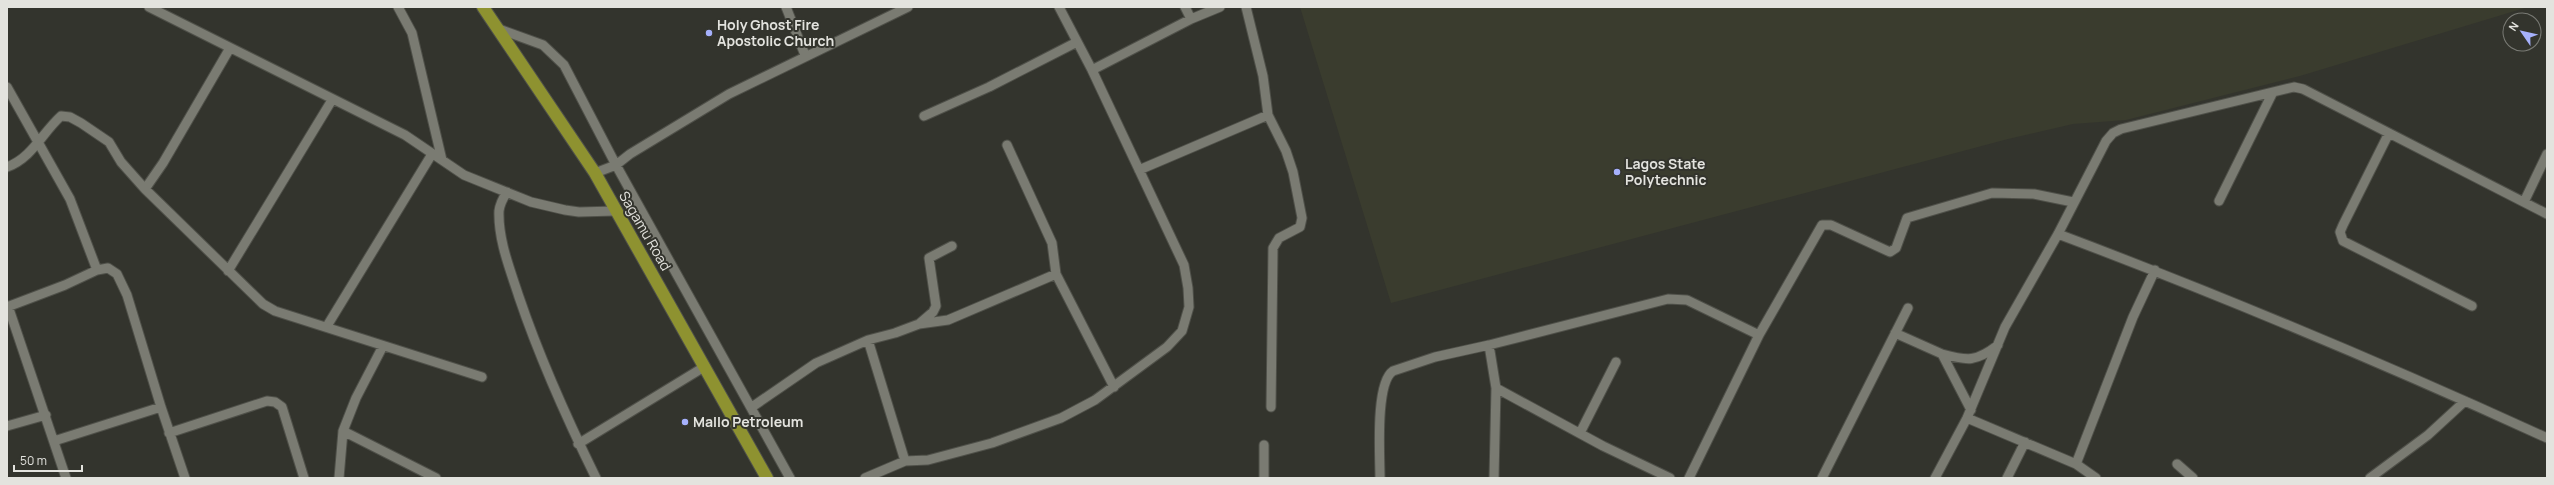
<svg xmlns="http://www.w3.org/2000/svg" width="2554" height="485" viewBox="0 0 2554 485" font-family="Manrope,sans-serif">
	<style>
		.built { fill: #3a3c2e }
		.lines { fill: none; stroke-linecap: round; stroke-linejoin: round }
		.minor-casing { stroke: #4f5049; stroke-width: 11 }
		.trunk-casing { stroke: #4f5049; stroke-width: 14 }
		.minor { stroke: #7a7b72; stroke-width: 9 }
		.trunk { stroke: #8e9230; stroke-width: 12 }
		.poi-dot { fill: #a6b1fc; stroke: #33342d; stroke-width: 1.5 }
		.labels { text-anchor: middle; stroke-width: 4; stroke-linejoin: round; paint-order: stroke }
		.poi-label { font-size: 14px; font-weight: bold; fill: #e3e3de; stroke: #33342d; text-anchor: start }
		.street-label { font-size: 14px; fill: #e3e3de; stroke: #33342d }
	</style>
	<rect width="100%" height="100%" fill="#33342d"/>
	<path class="built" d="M1300,7h1228l-228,69 -174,44 -53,4 -65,15 -617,164z"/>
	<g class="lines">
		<g class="minor-casing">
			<path id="minor" d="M149,7l256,128 59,40 67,27 34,8 14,2 36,-1
				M398,7l14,26 30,127
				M786,7l19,48
				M1185,7l6,12
				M1246,7l17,69 5,39 18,36 7,21 9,46 -2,9 -21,11 -6,10 -2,159
				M499,29l44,16 21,20 52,100 174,313
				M1092,70l99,-51 29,-12
				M7,87l63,112 27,71
				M924,116l65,-29 88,-45
				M2389,133l-46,92 -3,7 3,9 129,65
				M1007,145l45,98 4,31 58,113
				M7,167c25,-9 35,-34 54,-51l9,1 11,6 28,19 12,20 24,27 118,115 12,7 207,66
				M1139,170l129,-55
				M595,173l21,-8 14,-11 99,-60 179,-87
				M145,189l18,-26 67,-115
				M507,192c-4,6 -7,11 -8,19 -1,29 11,58 20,86 21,62 48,122 77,181
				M2219,201l53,-107
				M2524,202l23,-48
				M2058,234c165,62 329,131 489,204
				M228,271l104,-171
				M8,306l58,172
				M7,307l58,-22 32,-15 11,-2 9,6 10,21 34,112 24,71
				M919,324l14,-12 3,-6 -7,-48 23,-12
				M327,326l105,-172
				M1895,333l47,21 29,56
				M868,340l37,121
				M1489,345l7,43 -2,90
				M383,346l-27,52 -13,33 93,47
				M1942,354c26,7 34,8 56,-9
				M1496,388l107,58 67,32
				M752,407l64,-44 52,-23 27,-7 24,-9 29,-4 108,-46
				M1967,418l109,46 20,14
				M7,426l39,-11
				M169,433l98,-32 8,1 7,5 22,71
				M1580,433l36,-71
				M54,441l107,-34
				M578,444l126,-77
				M2076,464l57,-147 22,-47
				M2177,464l16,14
				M339,478l4,-47
				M865,478l40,-17 23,-1 64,-17 69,-25 34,-18 72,-53 15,-16 7,-24 -1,-19 -4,-23 -92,-195 -33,-63
				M1264,478v-33
				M1380,478c0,-22 -5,-95 13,-107l42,-14 54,-12 179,-46 19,1 72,35
				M1689,478l70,-143 63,-110h9l59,27 6,-4 11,-30 85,-25 42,1 39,8
				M1822,478l86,-170
				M1935,478l32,-60 38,-91 53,-93 48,-93 7,-8 8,-4 173,-42 9,2 244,125
				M2007,478l18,-36
				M2370,478l58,-43 37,-34"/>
		</g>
		<g class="trunk-casing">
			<path id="trunk" d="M483,7l112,166 172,305"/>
		</g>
		<use href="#minor" class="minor"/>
		<use href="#trunk" class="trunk"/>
	</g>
	<g class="poi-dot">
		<circle cx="709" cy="33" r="4"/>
		<circle cx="1617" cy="172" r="4"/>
		<circle cx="685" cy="422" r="4"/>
	</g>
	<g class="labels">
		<g class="poi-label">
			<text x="717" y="30">Holy Ghost Fire<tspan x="717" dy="16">Apostolic Church</tspan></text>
			<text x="1625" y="169">Lagos State<tspan x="1625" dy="16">Polytechnic</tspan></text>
			<text x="693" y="427">Mallo Petroleum</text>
		</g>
		<g class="street-label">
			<text transform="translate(645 231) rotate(60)" y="5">Sagamu Road</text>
		</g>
	</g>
	<rect width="2554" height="485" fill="none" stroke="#e3e3de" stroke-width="16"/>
	<g transform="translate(2522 32) rotate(304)"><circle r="19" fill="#33342d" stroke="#797a74"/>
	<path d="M0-3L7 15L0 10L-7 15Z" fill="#a6b1fc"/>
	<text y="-6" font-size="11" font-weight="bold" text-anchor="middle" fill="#e3e3de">N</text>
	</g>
	<path d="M14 465v6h68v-6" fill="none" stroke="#e3e3de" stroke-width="2"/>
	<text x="20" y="465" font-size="12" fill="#e3e3de" stroke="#33342d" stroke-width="3" paint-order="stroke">50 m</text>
</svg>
